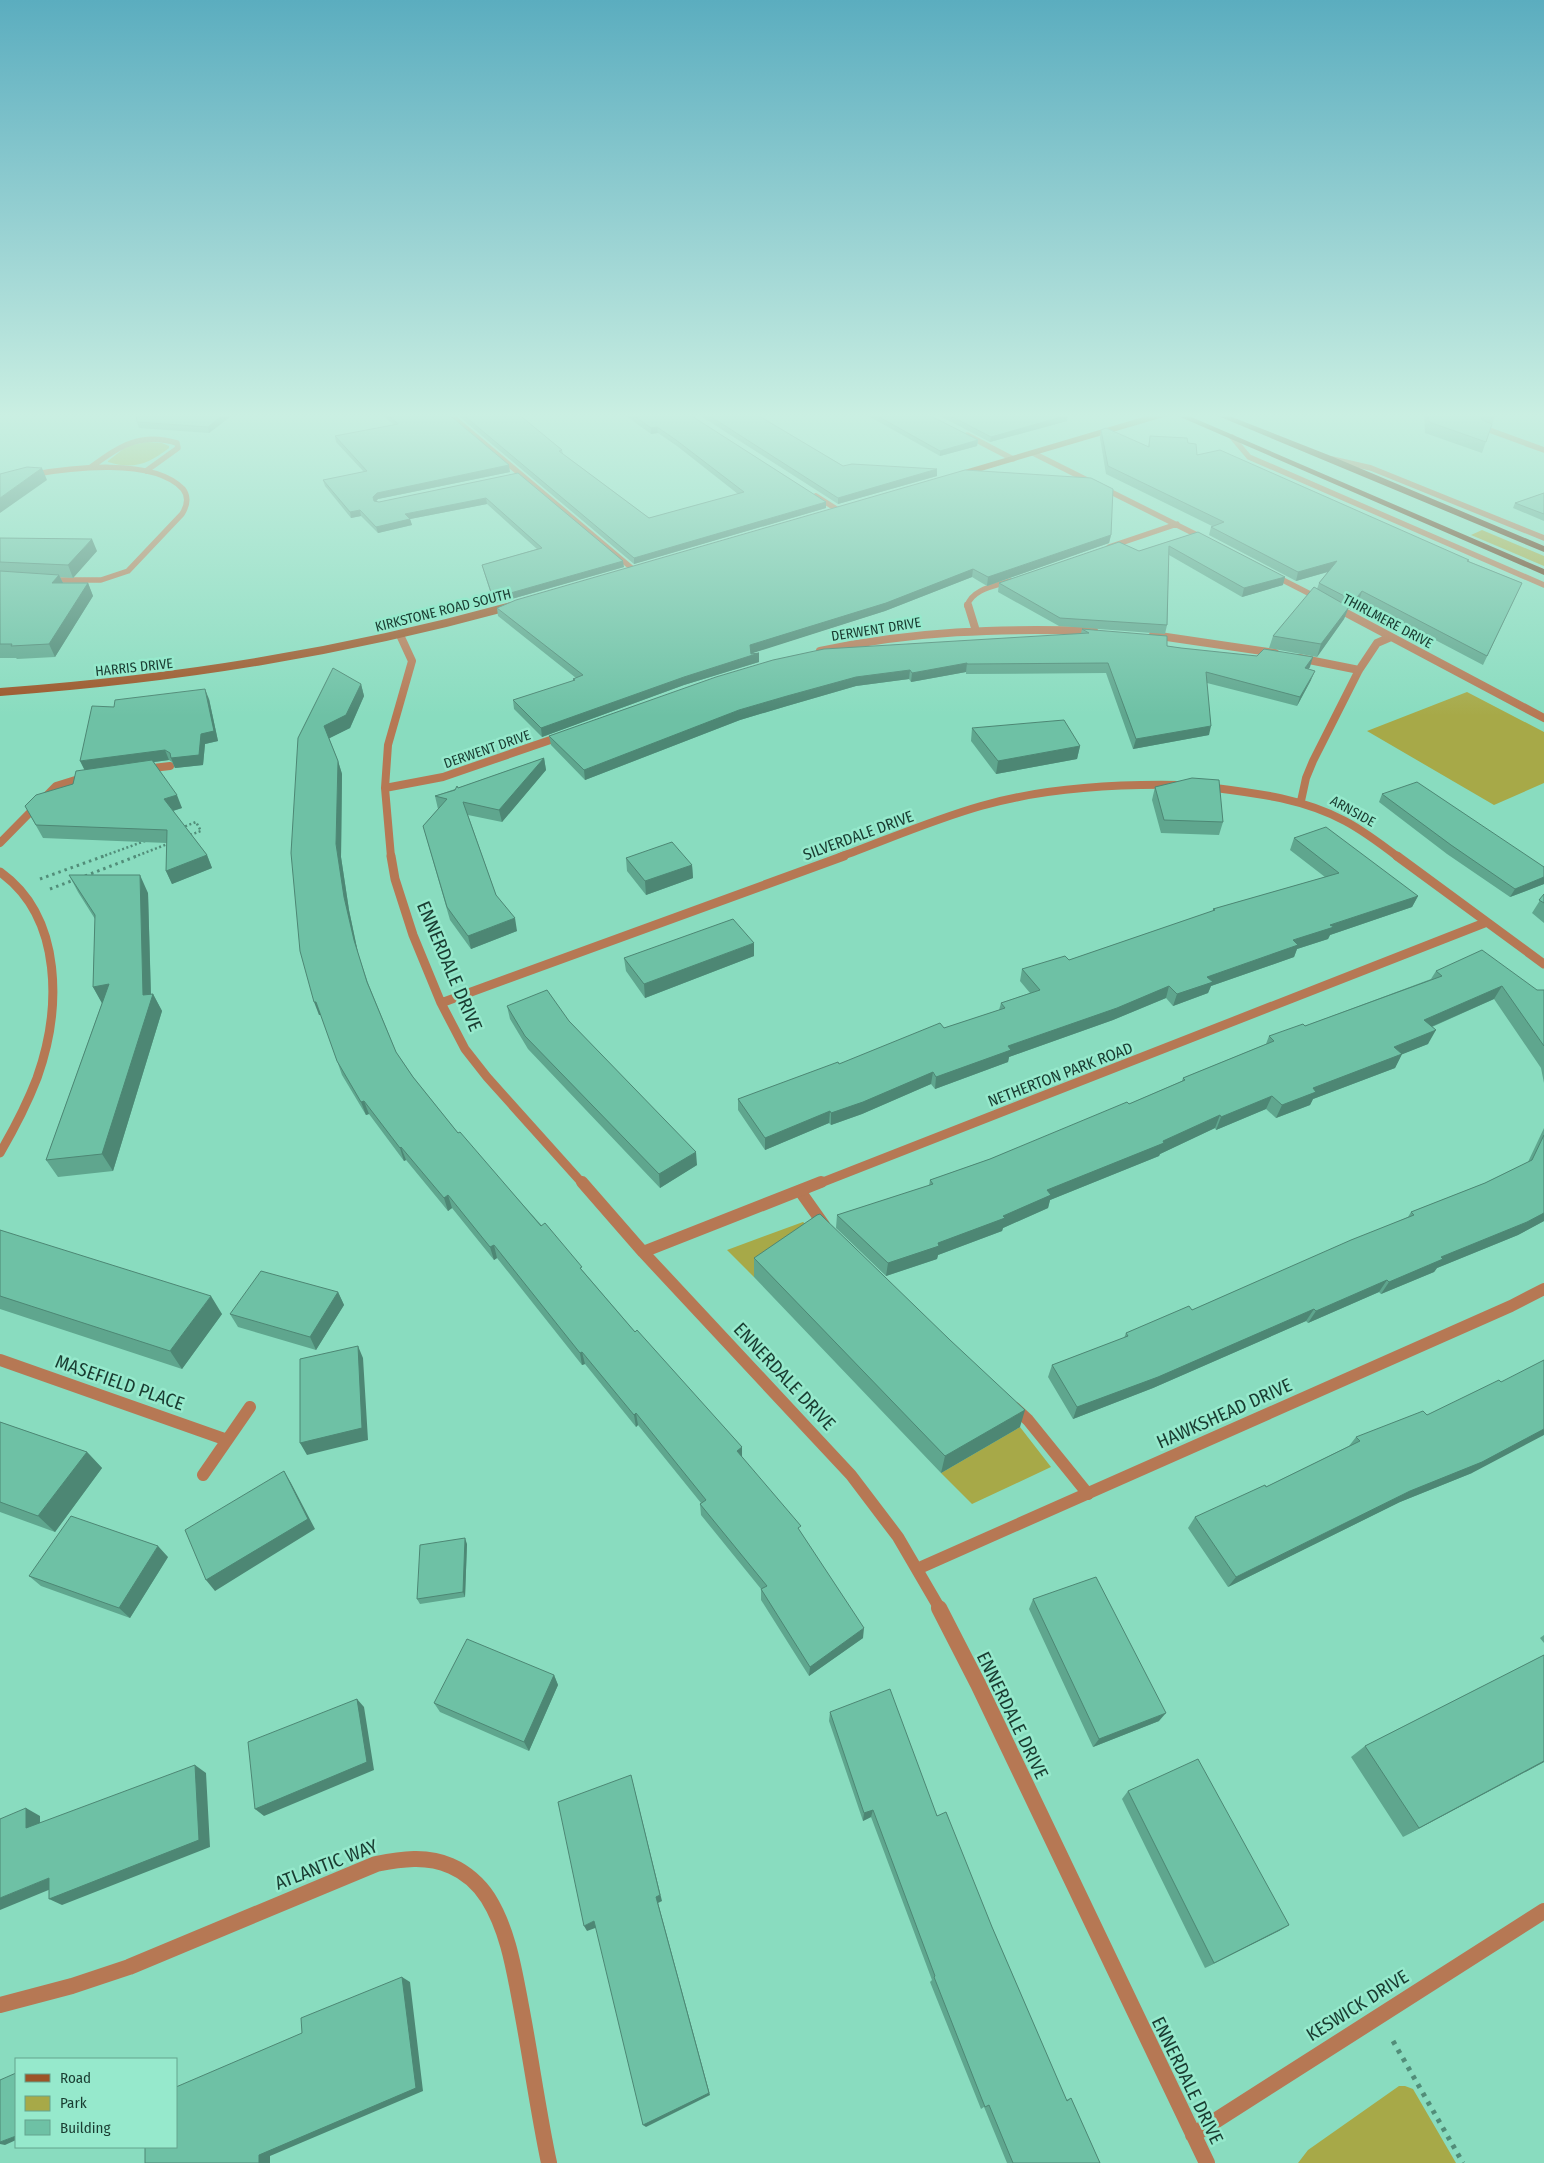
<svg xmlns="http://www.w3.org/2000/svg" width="1544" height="2163" viewBox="0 0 1544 2163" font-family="'Fira Sans Condensed',sans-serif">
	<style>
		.green { fill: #a7a948 }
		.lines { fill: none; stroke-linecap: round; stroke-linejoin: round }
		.path-far2 { stroke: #528d79; stroke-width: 2.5; stroke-dasharray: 2 2.5; stroke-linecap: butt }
		.path-far1 { stroke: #528d79; stroke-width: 3; stroke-dasharray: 2.5 4; stroke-linecap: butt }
		.path { stroke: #528d79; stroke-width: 5; stroke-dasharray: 4 6; stroke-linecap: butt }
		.lane-far1 { stroke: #b67854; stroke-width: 8 }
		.lane { stroke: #b67854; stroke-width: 12 }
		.street-far4 { stroke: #b67854; stroke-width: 5.5 }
		.street-far3 { stroke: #b67854; stroke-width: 8 }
		.street-far2 { stroke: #b67854; stroke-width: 9 }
		.street-far1 { stroke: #b67854; stroke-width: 12 }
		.street { stroke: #b67854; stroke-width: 16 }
		.secondary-far1 { stroke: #9c5427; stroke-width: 5.5 }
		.secondary { stroke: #9c5427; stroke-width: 8 }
		.highway { fill: #643314; fill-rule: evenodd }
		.wall { fill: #5fa68e }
		.shaded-wall { fill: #4d8774 }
		.building { fill: #6ec1a5; stroke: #4d8774 }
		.labels { text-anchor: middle; stroke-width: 5; stroke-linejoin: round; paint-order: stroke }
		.far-street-label { font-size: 14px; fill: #193c31; stroke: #96e9cc }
		.street-label { font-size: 16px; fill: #193c31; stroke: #96e9cc }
		.near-street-label { font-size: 19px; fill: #193c31; stroke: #96e9cc }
	</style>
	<rect width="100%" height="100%" fill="#89dcbf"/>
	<path class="green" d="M147,442l15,1 7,3v2c-21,16 -35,22 -61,14v-1l19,-15z
		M1482,530l62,26v10l-73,-31z
		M1467,692l77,40v51l-50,22 -127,-74z
		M803,1222l15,11 -64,44 -27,-27z
		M1020,1427l31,40 -79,37 -31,-31z
		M1399,2086h6l8,3 43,74h-158l10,-13z"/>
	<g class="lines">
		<path class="path-far2" d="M181,828l15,-6 5,9 -14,5
			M101,857l44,-16
			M134,857l36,-14"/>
		<path class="path-far1" d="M85,876l52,-20
			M40,879l64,-23
			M50,889l24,-9"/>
		<path class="path" d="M1393,2041l70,122"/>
		<path class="lane-far1" d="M144,769l26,-3
			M0,843l56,-57 29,-9"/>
		<path class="lane" d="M800,1191l24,34
			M1015,1408l13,12 60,74"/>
		<path class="street-far4" d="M448,413l186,157
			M1481,427l63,23
			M967,435l46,24
			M1232,437l17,20 295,128
			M1033,453l172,86
			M1332,459l39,9 173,70
			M91,467c29,-21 49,-35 86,-24l1,5 -32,23
			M30,475c39,-7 123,-18 153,14 6,8 4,17 -1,25l-54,57 -27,9h-53
			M816,496l22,14
			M1109,547l68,-23
			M1273,575l47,24
			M967,606c5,-17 28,-20 43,-25"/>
		<path class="street-far3" d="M968,605l8,26
			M1335,607l209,111
			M1153,635l122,18
			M820,651c91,-20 181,-23 274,-20
			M1299,658l60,12
			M1208,787c47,6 94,11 137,34 19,10 36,23 53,36
			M385,788l58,-11 119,-41
			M1301,801l5,-23 7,-17 46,-91 18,-27 14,-6
			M391,857l-6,-69 3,-43 24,-84 -12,-26
			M840,857c46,-17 95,-38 141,-51 63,-18 131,-22 197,-21"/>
		<path class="street-far2" d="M391,856l4,23 18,56 28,68 24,46 22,28 96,107
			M1397,856l147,108
			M0,872c64,46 61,139 37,206 -10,26 -23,51 -37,75
			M441,1003l403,-147
			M818,1184l669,-262"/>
		<path class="street-far1" d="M582,1182l61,70 208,223 47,62 42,72
			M643,1252l178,-70
			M0,1360l227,80
			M203,1475l47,-68
			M917,1569l594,-263 33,-17"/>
		<path class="street" d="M939,1608l39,76 229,479
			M0,2005l72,-19 57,-19 247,-103c25,-5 51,-9 75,2 14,6 28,18 37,32 20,32 26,71 33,108 10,52 17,105 28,157
			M1193,2135l351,-224"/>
		<path class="secondary-far1" d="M961,474l206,-61"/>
		<path class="secondary" d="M0,692c177,-13 340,-39 511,-86"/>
		<path class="highway" d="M1171,413h11l362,156v6z
			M1211,413h11l109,43 213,90v6z"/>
	</g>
	<path class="wall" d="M136,413h99l-26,20 -70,-5 -2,-6z
		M381,413h66l63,59 -132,27 -2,3h3l139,-29 106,94 -130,37 -10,-32 -2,-7 55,-16 -50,-45 -77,15 2,6 -34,8 -17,-17 -10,2 -26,-32 -2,-6 41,-8 -28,-30 -1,-6 59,-11z
		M455,413h62l45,37 1,4 86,64 89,-24 -61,-48 -19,-13 -7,1 -29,-21h65l139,89v6l-192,56z
		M696,413h58l89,53 94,10 -99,28z
		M863,413h62l53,27 -1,6 -37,10z
		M934,413h129l4,8 -77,21z
		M1424,413h72l-14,40 -57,-20z
		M1101,430l47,17 2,-11 38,7 9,12 271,106 54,22 -39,82 -124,-65 -8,10 -3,-2 -4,11 -27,38 -48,-9 4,-12 44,-47 2,-6 9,-11 -32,9 -87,-46 2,-8 1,-1 -106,-52 -6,-36z
		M1544,493v28l-31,-13 2,-5z
		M1198,532l85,53 -41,12 -73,-42 -2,70 -2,9 -106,-8 -61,-34 1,-9 140,-32z
		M1111,535l-2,8 -122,43 -15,-9 -87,34 -134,42h8v9l-75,23 -142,52 -28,-28 -1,-9 60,-19v-2l3,-1 -78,-62 -1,-8z
		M0,538l97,13 -24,27 -13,-1 3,6h25l5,13 -38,61 -38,2 -1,-1h-16z
		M1082,629l85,17 143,21 -2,2 3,11 -14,26 -90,-23 2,52 -76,14 -27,-76 -140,1v-2l-55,10 -2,-3 -53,7 -69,20 -47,14 -155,60 -34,-35 -2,-9 532,-103z
		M361,684l3,12 -14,32 -21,10 9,23 4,13 -1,83 8,53 9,43 10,30 28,69 17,25 45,56 125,138 52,61 107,115v10l59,76 62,105 -54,38 -48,-76v-11l-60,-74 -1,-11 1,-1 -63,-78 -2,2 -51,-63 -3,1 -85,-107 -3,2 -42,-52 -4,3 -42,-51 -2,1 -35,-47 -3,1 -24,-40 -21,-60h-2l-21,-277z
		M209,699l9,42 -13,3 -2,21 -28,3 -3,-6 -3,-2 -15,2 28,46 -9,3 34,44 5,13 -40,16 -6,-13 1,-28 -124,-5 -18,-32 48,-22 11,-14 30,-63z
		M972,728l108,18 -3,13 -81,15 -25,-33z
		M544,758l2,12 -44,52 -34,-7 28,80 21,36 -46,18 -21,-29 -27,-94 15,-17 -3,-13z
		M1155,787l68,35 -4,13 -58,-2 -9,-33z
		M1382,794l162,73v17l-34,13 -63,-43 -68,-52z
		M1294,838l124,58 -6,11 -82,28 -2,4 -31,10 -3,8 -83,29 -3,7 -35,13 -7,-8 -53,22 -104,37 -1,5 -73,27 -4,-5 -69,30 -31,11 -2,-2 -64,27 -27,-40v-11l206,-71 55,-18 2,-7 29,-10 -10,-12 2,-12 47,-9 144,-49v-2l112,-32 -35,-27z
		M626,858l66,7 1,13 -47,17 -19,-24z
		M69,875l79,18 3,101h2l9,17 -49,160 -55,6 -12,-17 56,-157 -9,-16 2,-68 -17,-27z
		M1544,894v29l-12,-10z
		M754,956l-109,42 -19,-27 -2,-13z
		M1436,971l101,19h7v93l-3,-15 -47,-69 -62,28 -4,17 -26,10 -7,14 -82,31 -3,6 -34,13 -10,-9 -50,21 -1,-2 -55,26 -1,2 -109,44 -2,8 -45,20 -1,3 -64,24 -1,4 -51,17 -50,-48 1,-13 92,-29 1,-6 60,-21 139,-55 53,-23 1,-3 83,-34 3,-8 36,-10 126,-47z
		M507,1006l62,15 128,144 -37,23 -132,-139 -18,-30z
		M1544,1128v93l-26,14 -81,33 -3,4 -53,22 -2,-2 -71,31 -2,-2 -153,67 -80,31 -25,-42 4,-12 72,-27 2,-5 66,-23 216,-93 3,-5 74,-29 43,-21z
		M0,1230l222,84 -40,55 -182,-60z
		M754,1258l266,169 -79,46 -187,-196z
		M338,1292l6,13 -28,45 -78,-23 -8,-13z
		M0,1422l87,30 15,16 -47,64 -55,-20z
		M1356,1437l116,36 -72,29 -172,85 -40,-59 7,-11 71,-30 83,-41z
		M467,1544l-2,53 -45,7 -3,-5z
		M168,1557l-38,61 -89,-32 -12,-10z
		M1033,1599l126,122 -66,26 -64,-138z
		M1544,1635v8l-4,-5z
		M1544,1655v107l-141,75 -52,-80 14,-11z
		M554,1675l4,10 -29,66 -89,-39 -6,-9z
		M830,1712l107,104 55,111 74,173 5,-2 29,65h-93l-23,-56 -3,2 -51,-127 2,-2 -61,-163 -8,4 -34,-100z
		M1128,1791l161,134 -84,43 -83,-169z"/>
	<path class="shaded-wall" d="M225,413h10l-26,20 -1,-6z
		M1068,415l-1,6 -77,21 1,-5z
		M657,427l1,6 -7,1v-6z
		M978,440l-1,6 -37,10v-5z
		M509,465l1,7 -132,27 -4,4 -1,-6 4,-4z
		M42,468l5,12 -47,33v-15z
		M937,469v7l-99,28v-6z
		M486,498l1,6 -77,15 2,6 -34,8 -2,-6 29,-13z
		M826,502v6l-192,56v-6z
		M360,510l1,6 -10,2 -1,-6z
		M1111,535l-2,8 -122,43 1,-9z
		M92,539l5,12 -24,27 -5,-13z
		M623,561l1,6 -130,37 -1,-6z
		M1337,561l-3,9 -38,11 2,-9z
		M973,569l-1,8 -87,34 -135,43v-9z
		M59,575l6,12 -13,-4z
		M1285,577l-2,8 -41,12 2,-9z
		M88,583l5,13 -38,61 -6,-13z
		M1362,591l-3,9 -8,10 3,-9z
		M1349,607l-5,12 -27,38 4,-13z
		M759,653v9l-75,23 -142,52 -1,-9 143,-51z
		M1313,657l-3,10 -8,11 3,-10z
		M967,663l-1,9 -55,10 1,-9z
		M910,670l-1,9 -53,7 -69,20 -47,14 -155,60 -1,-10 155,-60 48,-14 69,-19z
		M1315,671l-4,9 -14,26 3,-9z
		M361,684l3,12 -14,32 -22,11 -4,-13z
		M205,689l4,10 9,42 -13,3 -2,21 -28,3 -4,-10 30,-24z
		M1211,726l-2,9 -76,14 3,-10z
		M1080,746l-3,13 -81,15 2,-13z
		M165,750l4,10 -84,11 -5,-10z
		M544,758l2,12 -44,52 -3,-12z
		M338,761l4,13 -1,83 8,53 9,43 -4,-13 -10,-43 -8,-53z
		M177,795l5,13 -13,4 -5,-13z
		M207,855l5,13 -40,16 -6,-13z
		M692,865l1,13 -47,17 -1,-14z
		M140,875l8,18 3,107 2,-6 9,17 -49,160 -11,-17 41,-159z
		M1544,877v7l-34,13 5,-8z
		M1418,896l-6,11 -82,28 -2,4 -31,10 -3,8 -83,29 -3,7 -35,13 4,-12 30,-17 123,-52z
		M515,918l2,13 -46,18 -3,-13z
		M754,943v13l-109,42 -1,-14z
		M109,984l-6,21 -10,-18z
		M1169,986l-3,12 -53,22 -104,37 -1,5 -73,27 1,-12 72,-31z
		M1502,986l-8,13 -77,34 7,-13z
		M314,1002h2l5,13h-2z
		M1436,1030l-8,14 -40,16 14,-6 -7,14 -82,31 -3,6 -34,13 6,-13 31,-17 81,-41z
		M933,1072l-2,12 -69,30 -31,11v-12z
		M1272,1096l-6,13 -50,21 5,-13z
		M364,1101l5,13 -3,1 -5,-13z
		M830,1111l-1,12 -64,27v-12z
		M1220,1115l-5,13 -55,26 -1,2 -109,44 -2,8 -45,20 -1,3 -64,24 -1,4 -51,17 2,-13 115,-47 44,-26 116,-49z
		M401,1147l5,13 -2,1 -4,-13z
		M696,1152l1,13 -37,23 -1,-14z
		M448,1195l4,13 -4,3 -4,-13z
		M1544,1213v8l-26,14 -81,33 -3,4 -53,22 8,-12 52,-25z
		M494,1245l3,13 -3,2 -4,-13z
		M1387,1280l-8,12 -71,31 8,-12z
		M338,1292l6,13 -28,45 -6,-13z
		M211,1296l11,18 -40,55 -12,-18z
		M1314,1309l-8,12 -153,67 -80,31 4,-12z
		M358,1346l5,12 5,82 -61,15 -7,-12z
		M582,1352l3,12 -3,1 -2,-12z
		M1025,1410l-5,17 -79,46 4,-17z
		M636,1413l2,12 -2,2 -2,-12z
		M1544,1429v6l-72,38 -72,29 -172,85 8,-10 174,-86z
		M742,1447v12l-5,-8z
		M87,1452l15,16 -47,64 -17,-16z
		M284,1471l7,12 24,46 -100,62 -9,-11z
		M465,1538l2,6 -2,53 -2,-5z
		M158,1546l10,11 -38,61 -11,-10z
		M864,1628l-1,10 -54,38 1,-9z
		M554,1675l4,10 -29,66 -5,-9z
		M357,1699l7,8 10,63 -110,46 -9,-7z
		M1166,1713l-7,8 -66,26 6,-8z
		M1544,1761v1l-141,75 16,-9z
		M195,1765l11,8 4,74 -148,58 -13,-6z
		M631,1775l31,126 -4,2 52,192 -64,32 -3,-2 13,-228z
		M26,1808l14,8v19l-14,-7z
		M873,1810l-2,7 -8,4 1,-8z
		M49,1878l14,6 -63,26v-12z
		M594,1921l4,6 -11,4 -3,-5z
		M1289,1925l-10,6 -74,37 9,-5z
		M402,1977l8,5 13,109 -153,65v7h-11v-8z
		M16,2136v4l-11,5 -5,-1v-2z"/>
	<path class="building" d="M136,413h89l-17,14 -71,-5z
		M386,413h61l62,52 -132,28 -4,4 1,4 5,1 139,-29 105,88 -130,37 -11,-33 60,-17 -56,-50 -81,16 5,5 -34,8 -16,-17 -10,2 -27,-32 44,-9 -32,-35 63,-12z
		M461,413h56l45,37 -3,1 90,67 95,-26 -68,-52 -19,-13 -6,1 -21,-15h57l139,89 -192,56z
		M705,413h49l89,53 9,-2 85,5 -99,29z
		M872,413h53l53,27 -38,11z
		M945,413h118l5,2 -77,22z
		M1428,413h56l-3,3 1,4 10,4 -6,18 -57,-20z
		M1488,413h8v3z
		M1106,428l43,19 1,-11 37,2 1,5 8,1 1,11 23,-5 249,110 -2,1 55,22 -35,73 -125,-65 -8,10 -35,-18 18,-22 -39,11 -87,-45 13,-5 -116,-56 -7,-36z
		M27,467l15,1 -42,30v-24z
		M965,470l126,8 22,11 -2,46 -123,42 -15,-8 -87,34 -136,42 1,9 8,-1 -75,24 -143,51 -28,-28 62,-20 -2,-1 10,-4 -86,-67 19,-8z
		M1544,493v21l-29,-11z
		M1198,532l87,45 -41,11 -75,-42 -2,79 -107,-7 -61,-35 120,-41 20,9z
		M0,538l92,1 -24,26 -68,-3z
		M0,571l59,4 -7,8h36l-39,61 -38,2 1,-2h-12z
		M1314,587l35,20 -28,37 -48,-8z
		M1082,629l85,7v10l14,2 76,8 7,-7 49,8 -8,11 10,3 -15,26 -94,-25 5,54 -75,13 -28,-76 -141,1v-1l-55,10 -2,-3 -54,7 -69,19 -48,14 -155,60 -35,-34 167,-59 57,-17 51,-11 265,-16z
		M333,668l28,16 -15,31 -22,11 14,35 -2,83 8,53 10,43 13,42 29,70 17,25 45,56 2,-1 81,94 4,-3 37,44 -2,1 55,64 2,-2 105,117 -5,4 64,75 -3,2 66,100 -54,39 -49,-78 6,-3 -67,-82 6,-4 -70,-87 -2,2 -52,-63 -2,1 -86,-108 -4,2 -42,-52 -4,3 -43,-51 -1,1 -36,-47 -3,1 -24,-41 -21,-59h-2l-14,-51 -9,-98 7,-115z
		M205,689l9,42 -13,3 -2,21 -28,3 -1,-5 -5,-3 -85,11 12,-55 22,1 1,-7z
		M1064,720l16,26 -82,15 -26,-33z
		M544,758l-45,52 -36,-8 33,93 19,23 -47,18 -21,-29 -24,-81 24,-27 -12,-3 20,-6 2,-4 1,2z
		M152,760l25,35 -13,4 43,56 -41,16 1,-41 -131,-5 -11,-19 11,-11 37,-11 3,-13z
		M1192,778l27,2 4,42 -59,-2 -9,-33z
		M1417,782l127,85v10l-29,12 -64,-44 -69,-51z
		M1326,827l92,69 -88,29 4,2 -41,13 5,5 -91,32 6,5 -36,12 -8,-8 -52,22 -109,38 3,4 -75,27 -3,-5 -70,30 -32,11 -1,-2 -65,27 -27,-39 100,-37 1,2 101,-41 4,5 61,-20 -4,-5 39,-13 -18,-21 43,-13 4,4 146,-50 -2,-1 126,-36 -45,-35z
		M672,842l20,23 -47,16 -19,-23z
		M69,875h71l3,120 10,-1 -51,160 -56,6 63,-176 -16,3 2,-72z
		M1544,894v9l-5,-3z
		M733,919l21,24 -110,41 -20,-26z
		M1482,950l55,40h7v56l-42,-60 -78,34 12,10 -42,17 8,7 -89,34 3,4 -34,13 -10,-9 -51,21 -1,-2 -57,26 1,2 -117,47 4,5 -48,21 2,2 -67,25 1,3 -51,17 -51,-48 96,-31 -3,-4 60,-21 137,-57 2,2 56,-24 -2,-2 91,-37 -5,-5 34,-12 2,2 137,-50 -6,-5z
		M547,990l22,31 127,131 -37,22 -134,-138 -18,-30z
		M1544,1135v78l-17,9 -86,35 2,2 -54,23 -2,-2 -71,31 -2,-2 -156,68 -81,30 -25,-42 76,-29 -2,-3 63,-27 3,4 159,-70 63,-25 -3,-3 74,-29 47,-23z
		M820,1214l130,126 75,70 -80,46 -191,-198 63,-43z
		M0,1230l211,66 -41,55 -170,-55z
		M261,1271l77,21 -28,45 -80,-23z
		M358,1346l4,82 -62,15v-84z
		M1544,1360v69l-62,33 -72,29 -174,86 -41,-60 70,-32 1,2 94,-46 -4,-4 67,-26 4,4 72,-35 2,2z
		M0,1422l87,30 -49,64 -38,-14z
		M284,1471l24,48 -102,61 -21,-50z
		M71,1516l87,30 -39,62 -90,-32z
		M465,1538l-2,54 -46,7 3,-54z
		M1096,1577l70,136 -67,26 -66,-140z
		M467,1639l87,36 -30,67 -90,-39z
		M1544,1655v106l-125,67 -54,-82z
		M890,1689l47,127 9,-4 46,115 75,174 4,-3 29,65h-87l-24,-58 -4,2 -51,-130 1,-1 -62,-166 -9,3 -34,-101z
		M357,1699l10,63 -112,47 -7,-67z
		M1198,1759l91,166 -75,38 -86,-172z
		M195,1765l4,75 -150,59v-21l-49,20v-79l26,-11v20z
		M631,1775l29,120 -4,2 53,196 -66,32 -49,-204 -10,5 -26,-124z
		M402,1977l14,111 -157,67v8h-114v-16h31v-60l126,-54 -1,-15z
		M16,2073v63l-16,6v-62z"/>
	<linearGradient id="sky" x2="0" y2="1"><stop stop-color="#5badbf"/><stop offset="0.58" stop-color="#caefe2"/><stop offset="1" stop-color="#caefe2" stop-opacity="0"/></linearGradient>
	<rect width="1544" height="716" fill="url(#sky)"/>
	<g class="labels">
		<g class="far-street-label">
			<text transform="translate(443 610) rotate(-14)" y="5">KIRKSTONE ROAD SOUTH</text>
			<text transform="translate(1388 621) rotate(28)" y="5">THIRLMERE DRIVE</text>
			<text transform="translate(876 629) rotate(-9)" y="5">DERWENT DRIVE</text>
			<text transform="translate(134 667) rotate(-6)" y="5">HARRIS DRIVE</text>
			<text transform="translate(487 749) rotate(-19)" y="5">DERWENT DRIVE</text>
			<text transform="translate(1353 811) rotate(29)" y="5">ARNSIDE</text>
		</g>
		<g class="street-label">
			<text transform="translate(858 835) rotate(-20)" y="6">SILVERDALE DRIVE</text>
			<text transform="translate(1060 1074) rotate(-21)" y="6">NETHERTON PARK ROAD</text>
		</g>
		<g class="near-street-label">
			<text transform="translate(450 966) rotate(67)" y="7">ENNERDALE DRIVE</text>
			<text transform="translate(785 1376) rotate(47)" y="7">ENNERDALE DRIVE</text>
			<text transform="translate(120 1382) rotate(19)" y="7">MASEFIELD PLACE</text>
			<text transform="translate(1224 1413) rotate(-24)" y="7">HAWKSHEAD DRIVE</text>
			<text transform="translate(1013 1715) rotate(64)" y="7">ENNERDALE DRIVE</text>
			<text transform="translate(326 1864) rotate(-21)" y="7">ATLANTIC WAY</text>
			<text transform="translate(1357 2005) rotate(-32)" y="7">KESWICK DRIVE</text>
			<text transform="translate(1188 2080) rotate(64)" y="7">ENNERDALE DRIVE</text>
		</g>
	</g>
	<rect x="15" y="2058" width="162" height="90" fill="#96e9cc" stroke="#64a48e"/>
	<rect x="25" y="2074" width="25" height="8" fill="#9c5427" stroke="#64a48e"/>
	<text x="60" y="2083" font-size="15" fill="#193c31">Road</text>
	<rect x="25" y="2096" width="25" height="15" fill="#a7a948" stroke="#64a48e"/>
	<text x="60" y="2108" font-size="15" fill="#193c31">Park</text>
	<rect x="25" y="2120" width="25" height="15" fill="#6ec1a5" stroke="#64a48e"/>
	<text x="60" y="2133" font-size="15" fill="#193c31">Building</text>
</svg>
